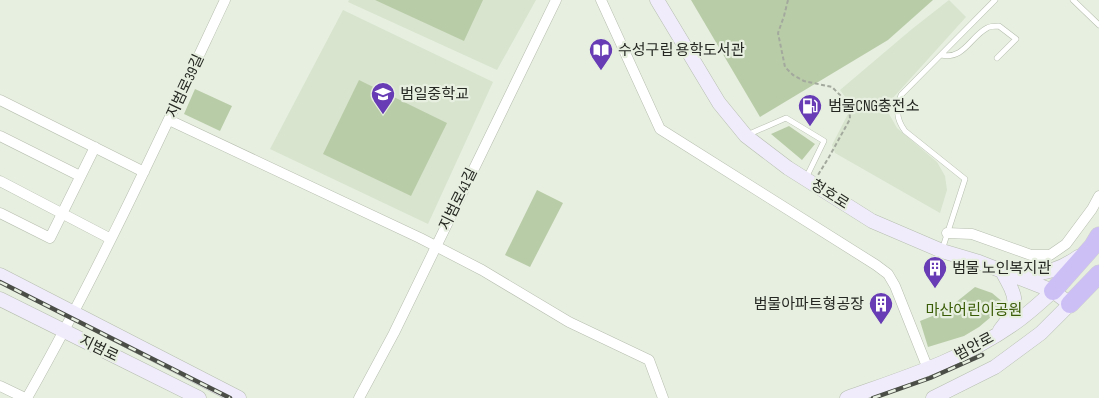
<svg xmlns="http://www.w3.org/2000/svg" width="1099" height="398" viewBox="0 0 1099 398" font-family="'Sofia Sans Condensed','Noto Sans KR',sans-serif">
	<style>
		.built { fill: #d8e4ce }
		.green { fill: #b9cca8 }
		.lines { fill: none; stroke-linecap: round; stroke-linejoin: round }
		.lane-casing { stroke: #b6beaf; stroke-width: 6 }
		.street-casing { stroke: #b6beaf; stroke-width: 11 }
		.secondary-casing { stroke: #b6beaf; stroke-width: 15 }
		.highway-casing { stroke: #cfd0ce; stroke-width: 19 }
		.path { stroke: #a3a99d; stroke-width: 2; stroke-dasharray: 4 2.5; stroke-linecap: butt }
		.lane { stroke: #fff; stroke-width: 5 }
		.street { stroke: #fff; stroke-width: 10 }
		.secondary { stroke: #f0ecfc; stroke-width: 14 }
		.highway { stroke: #ccbff6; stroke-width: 18 }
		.rail-casing { stroke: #4a4e47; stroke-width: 4.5 }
		.rail { stroke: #e7efe0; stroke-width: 2.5; stroke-dasharray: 8; stroke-linecap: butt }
		.labels { text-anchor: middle; stroke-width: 4.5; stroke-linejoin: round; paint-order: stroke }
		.poi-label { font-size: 15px; fill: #252822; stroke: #e7efe0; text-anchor: start }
		.street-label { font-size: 15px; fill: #252822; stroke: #e7efe0 }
		.park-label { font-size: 15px; fill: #3a5c06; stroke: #e7efe0 }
	</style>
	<rect width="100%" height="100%" fill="#e7efe0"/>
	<path class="built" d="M349,0h187l-39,70 -149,-68z
		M949,0l17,17 -74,82 -4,13 9,16 40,34 8,14 2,14 -7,23 -105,-60 -3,-8 20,-39 -12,-16 72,-61z
		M343,10l150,72 -65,142 -158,-75z"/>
	<path class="green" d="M375,0h108l-19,41z
		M691,0h242l-45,40 -128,77z
		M359,80l88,43 -36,73 -88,-42z
		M195,89l37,17 -12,25 -36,-17z
		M789,126l26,18 -13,16 -31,-26z
		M537,190l26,13 -33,64 -25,-12z
		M975,287l17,6 12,10v3l-25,21 -15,9 -36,11 -8,-26 25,-10z"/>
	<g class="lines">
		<g class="lane-casing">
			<path id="lane" d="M1073,0l26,25
				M941,55c23,5 29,-18 46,-27 3,-2 9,-2 12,-2l17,13 -19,19
				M747,135l39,-17 38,23 -18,37
				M942,250l23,-71 -60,-48c-9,-12 -9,-22 -4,-36l94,-95"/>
		</g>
		<g class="street-casing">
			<path id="street" d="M601,0l59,129 216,136 12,9 7,12 33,83
				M0,100l144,72
				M169,120l251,118 62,32 87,52 80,38 14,38
				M0,136l80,40
				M0,181l111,58
				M0,213l50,25 45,-91
				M947,233l25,1 59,21h19l16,-11 26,-35 7,-13
				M0,386l25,12
				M27,398c73,-129 135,-264 198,-398
				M359,398l35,-65 162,-333"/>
		</g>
		<g class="secondary-casing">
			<path id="secondary" d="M657,0l62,103 27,33 42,32 84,53 70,30 37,11 74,29 17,13 -29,29 -46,34 -62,31
				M1016,273c22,3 44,-3 62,-16
				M0,275l239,123
				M0,299l199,99
				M1000,330c21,-25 17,-32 2,-59
				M847,398c56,-20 115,-38 165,-73 15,-10 28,-22 41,-34"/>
		</g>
		<g class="highway-casing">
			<path id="highway" d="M1053,291l40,-45 6,-10
				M1070,304l29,-30"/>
		</g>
		<path class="path" d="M788,0l-4,16 -6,17 7,34 8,8 11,6 28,6 17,17 1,15 -21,38 -11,18"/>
		<use href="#lane" class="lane"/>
		<use href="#street" class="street"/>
		<use href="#secondary" class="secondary"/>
		<use href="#highway" class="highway"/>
		<g class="rail-casing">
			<path id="rail" d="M0,282l230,116
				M873,398l57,-20 52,-23"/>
		</g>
		<use href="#rail" class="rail"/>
	</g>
	<defs>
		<g id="library-pin" transform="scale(1.25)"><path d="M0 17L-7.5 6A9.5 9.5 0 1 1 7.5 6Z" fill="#673cb4" stroke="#e7efe0"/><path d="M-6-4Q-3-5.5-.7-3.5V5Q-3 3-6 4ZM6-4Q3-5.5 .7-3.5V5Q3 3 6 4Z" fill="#fff"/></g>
		<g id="school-pin" transform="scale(1.25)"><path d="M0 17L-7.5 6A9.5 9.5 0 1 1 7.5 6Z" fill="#673cb4" stroke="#e7efe0"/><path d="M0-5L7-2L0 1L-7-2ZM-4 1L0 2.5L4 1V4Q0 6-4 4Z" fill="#fff"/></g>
		<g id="fuel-pin" transform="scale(1.25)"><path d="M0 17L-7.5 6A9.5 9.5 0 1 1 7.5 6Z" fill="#673cb4" stroke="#e7efe0"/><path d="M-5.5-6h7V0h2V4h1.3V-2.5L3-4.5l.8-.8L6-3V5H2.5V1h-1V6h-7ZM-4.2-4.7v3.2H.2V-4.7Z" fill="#fff"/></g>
		<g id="building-pin" transform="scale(1.25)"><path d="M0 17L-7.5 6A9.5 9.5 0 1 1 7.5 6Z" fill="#673cb4" stroke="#e7efe0"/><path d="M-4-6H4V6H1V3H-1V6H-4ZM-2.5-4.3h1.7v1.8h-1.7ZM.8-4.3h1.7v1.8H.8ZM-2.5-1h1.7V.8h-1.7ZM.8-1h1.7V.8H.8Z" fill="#fff"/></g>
	</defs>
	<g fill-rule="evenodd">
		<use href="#library-pin" x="601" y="50"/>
		<use href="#school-pin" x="383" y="94"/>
		<use href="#fuel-pin" x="810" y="106"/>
		<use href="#building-pin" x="935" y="268"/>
		<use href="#building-pin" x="881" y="304"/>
	</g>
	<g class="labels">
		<g class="poi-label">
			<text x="618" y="55">수성구립 용학도서관</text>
			<text x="400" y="99">범일중학교</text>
			<text x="828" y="111">범물CNG충전소</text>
			<text x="952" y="273">범물 노인복지관</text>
			<text x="864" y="309" text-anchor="end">범물아파트형공장</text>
		</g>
		<g class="street-label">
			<text transform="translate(185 86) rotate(-65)" y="5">지범로39길</text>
			<text transform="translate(830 194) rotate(32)" y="5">청호로</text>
			<text transform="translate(458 199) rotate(-64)" y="5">지범로41길</text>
			<text transform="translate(974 346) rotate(-28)" y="5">범안로</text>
			<text transform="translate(99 348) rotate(26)" y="5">지범로</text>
		</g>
		<g class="park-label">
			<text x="974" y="315">마산어린이공원</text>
		</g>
	</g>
</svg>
